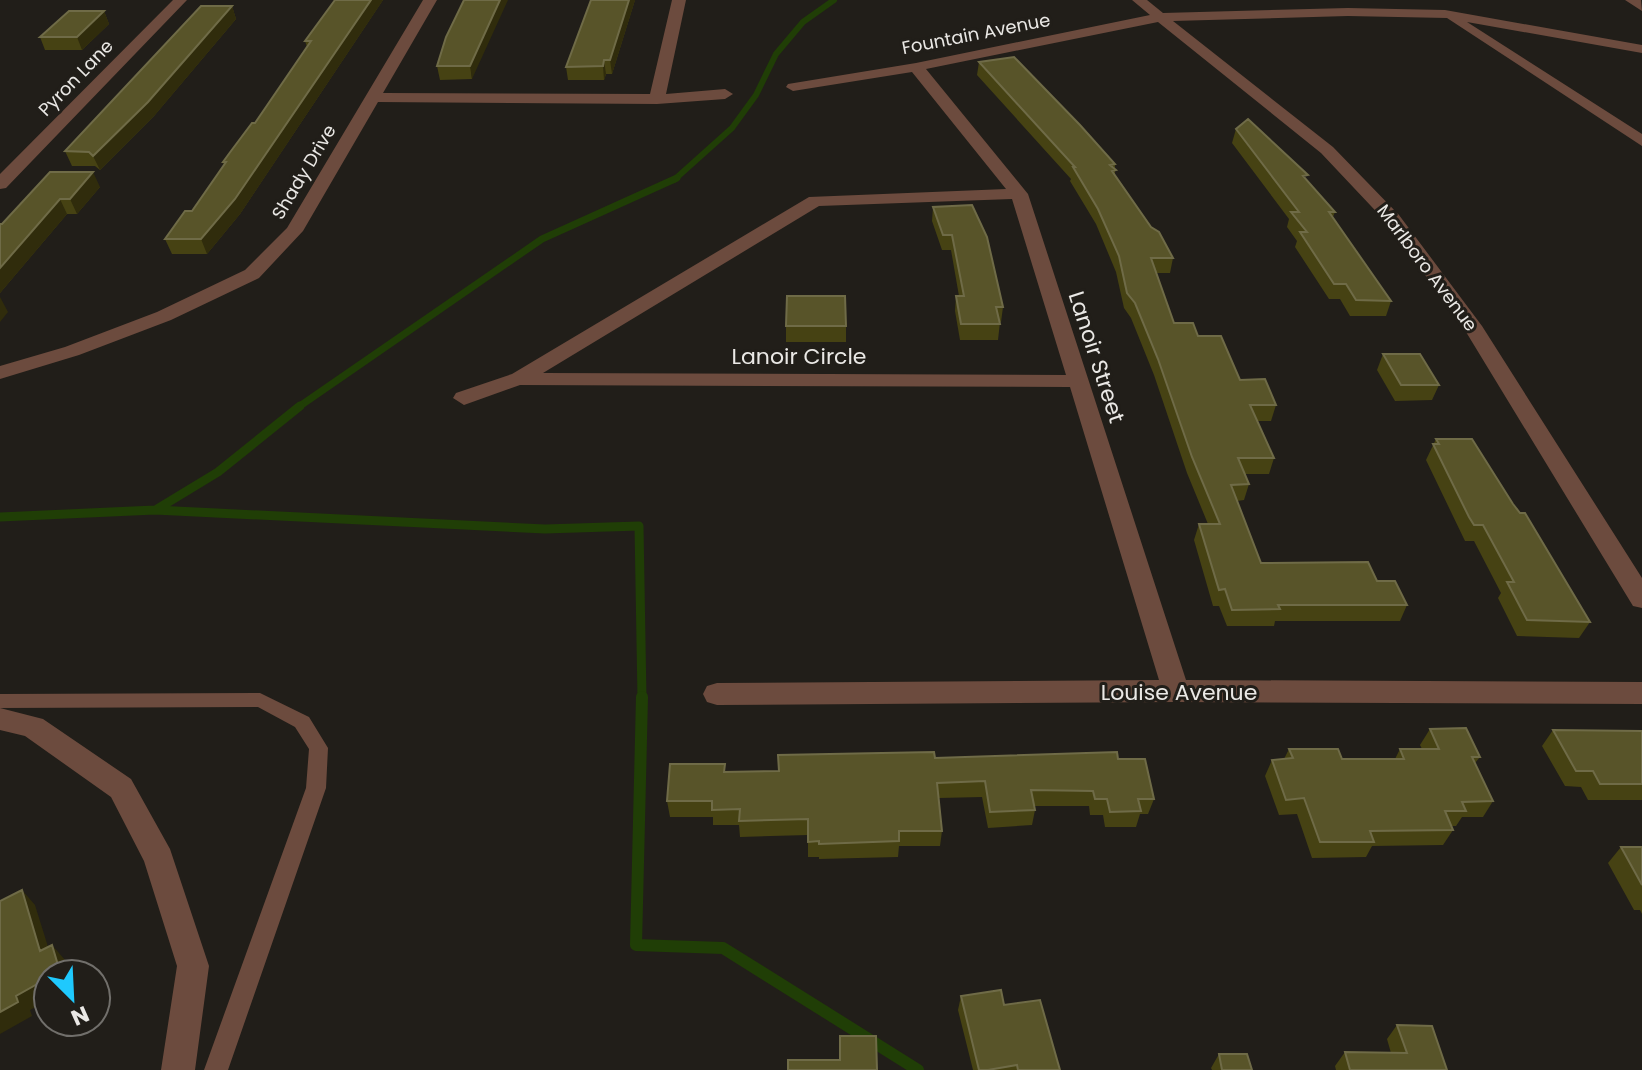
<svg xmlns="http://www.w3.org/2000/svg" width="1642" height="1070" viewBox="0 0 1642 1070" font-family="Poppins,sans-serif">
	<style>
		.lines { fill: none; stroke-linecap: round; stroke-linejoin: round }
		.stream-far3 { stroke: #203e06; stroke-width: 6 }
		.stream-far2 { stroke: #203e06; stroke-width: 7 }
		.stream-far1 { stroke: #203e06; stroke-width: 9 }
		.stream { stroke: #203e06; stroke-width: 12 }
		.service { fill: #6c4b3e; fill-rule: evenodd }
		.minor { fill: #6c4b3e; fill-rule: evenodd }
		.wall { fill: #464213 }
		.shaded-wall { fill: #302c0c }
		.building { fill: #585429; stroke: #6f6b47; stroke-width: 2 }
		.labels { text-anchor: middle; stroke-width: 6; stroke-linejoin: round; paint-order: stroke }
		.far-street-label { font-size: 18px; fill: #eae8e5; stroke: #211e19 }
		.street-label { font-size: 22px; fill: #eae8e5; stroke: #211e19 }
	</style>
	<rect width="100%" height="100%" fill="#211e19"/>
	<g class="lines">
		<path class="stream-far3" d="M674,180l58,-52 24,-33 20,-41 27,-32 31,-22"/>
		<path class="stream-far2" d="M297,408l245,-169 135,-61"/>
		<path class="stream-far1" d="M157,509l61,-37 82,-66
			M0,517l155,-7 390,19 94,-3 3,173"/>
		<path class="stream" d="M642,697l-6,248 87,3 195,122"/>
		<path class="service" d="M260,693l49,24 19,31 -2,40 -98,282h-24l102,-282 3,-39 -14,-22 -37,-20 -258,1v-14z"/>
		<path class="minor" d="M173,0h14l-181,188 -6,1v-15z
			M423,0h14l-54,93 267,1 22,-94h14l-20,94 59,-5 8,5 -8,5 -68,5 -279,-2 -75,129 -44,47 -88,42 -92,35 -79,24v-13l65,-19 92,-35 88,-42 42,-42z
			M1132,0h15l16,13 185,-5 97,2 197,35v8l-175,-31 175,112v12l-195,-128 -99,-2 -175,5 160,126 66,68 83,111 160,252v30l-9,-2 -170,-279 -76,-104 -66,-70 -163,-131 -232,47 102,125 158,486 456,2v22l-466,-2 -459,3 -10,-3 -4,-8 4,-8 10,-3 442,-3 -89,-293 -550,-2 -56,20 -11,-7 3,-5 56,-19 297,-177 197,-8 -94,-117 -119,19 -7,-4 2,-3 128,-21 234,-48zM1012,199l54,176 -523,-2 276,-167z
			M1625,0h16l1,11z
			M0,708l43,11 88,60 39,70 39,117 -14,104h-34l16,-104 -33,-105 -33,-64 -86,-61 -25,-6z"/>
	</g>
	<path class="wall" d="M335,0h48l-143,214 -33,40h-35l-7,-15 27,-28 32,-45 -1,-4 32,-39 52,-76 -2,-6z
		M464,0l8,79 -32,1 -3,-14z
		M635,0l-23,74h-6l-2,6h-36l-2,-13z
		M232,6l4,13 -82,97 -54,54 -5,-4h-23l-7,-15z
		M104,11l5,13 -27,26h-37l-5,-13z
		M979,62l136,102v11l58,83 -3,15h-14l18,50 24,13 42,44 36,25 -5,16h-14l17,37 -5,16h-24l4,10 -5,16 -7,1 24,62 116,18 30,24 -7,16h-125l-1,5h-47l-8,-20h-6l-19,-66 5,-16h9l-21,-51 -33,-98 -23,-57 -7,-10 -8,-36 -20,-48 -26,-43 1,-2 -94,-104z
		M1236,129l99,83 -2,5 58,84 -5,15h-36l-10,-17h-11l-34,-52 2,-6 -10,-14 2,-8 -57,-76z
		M50,172l50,15 -23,27h-10l-67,79v-69h2z
		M933,207l70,100 -2,15h-1l-2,18h-38l-5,-29 1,-15h3l-8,-46h-9l-10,-29z
		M786,326h60v16h-60z
		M1383,354l56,31 -7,15 -37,1 -18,-31z
		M1436,439l77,65 77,118 -11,16 -62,-2 -19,-38 3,-5 -27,-52h-9l-39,-81z
		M1430,729l50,28 -5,6 18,38 -10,16h-21l-6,9h-4l1,4 -10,15 -71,1 -6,11 -54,1 -15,-44 -18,1 -14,-39 7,-16 12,-1 5,-10 53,10h53l5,-10h22l-2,-4z
		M1553,730l89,1v69h-54l-7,-13 -16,-1 -23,-40z
		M935,758l183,1 36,40 -6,15h-8l-4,13h-31l-2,-12h-13l-1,-9h-55l1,4 -3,15 -44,3 -6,-31 -43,1 3,33 -2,15h-41l-1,11 -79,2v-2h-11v-22l-68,2 -1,-12h-26v-8h-43l-3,-16 58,-29 54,-1z
		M1621,847h21v67l-2,-4h-6l-26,-47z
		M961,996l43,9 56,65h-87l-15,-60z
		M1397,1025l50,45h-111l-1,-4 10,-14 46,1 -4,-14z
		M1219,1054l33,16h-40l-1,-2z"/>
	<path class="shaded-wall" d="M371,0h12l-143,214 -33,40 -6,-15z
		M500,0h8l-36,79 -2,-13z
		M629,0h6l-23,74 -2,-14z
		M232,6l4,13 -82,97 -54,54 -7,-14z
		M104,11l5,13 -27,26 -5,-13z
		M604,60l2,14 -2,6 -1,-14z
		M93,172l7,15 -23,27 -7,-15z
		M60,199l7,15 -67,79v-25z
		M0,297l8,15 -8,10z
		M22,890l13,15 19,61 -14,-15z
		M52,945l13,15 5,14h-14z
		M48,978v22l-18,10 2,6 -32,18v-22l16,-16z"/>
	<path class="building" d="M335,0h36l-136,199 -34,40h-36l20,-28h7l34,-49h-3l8,-11 21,-28h3l56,-82h-6z
		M464,0h36l-30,66h-33l9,-29z
		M591,0h38l-19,60h-6l-1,6 -37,1z
		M201,6h31l-84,96 -55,54 -4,-4 -24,-1z
		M69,11h35l-27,26h-37z
		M1014,57l66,68 35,39 -5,1 6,5 -4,1 39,56 8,5 14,26h-22l23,65h19l5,13h23l19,44 25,-1 11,26h-26l24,53h-36l11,26 -18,1 30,78 107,-1 9,19h18l12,24h-129l2,4 -48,1 -7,-21 -6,1 -20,-66h21l-28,-67 -34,-98 -23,-56 -8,-10 -8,-37 -21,-47 -25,-42h2l-96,-105z
		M1248,119l60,56 -5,1 32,36h-6l62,89 -35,-1 -10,-16h-12l-34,-52h7l-16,-20h8l-63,-83z
		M50,172h43l-23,27h-10l-60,69v-44h2z
		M972,205l15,32 16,70h-7l4,17h-39l-5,-28h8l-12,-61h-9l-10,-28z
		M787,296h58l1,30h-60z
		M1383,354h37l19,31h-38z
		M1436,439h36l41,65 7,9h5l65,109 -63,-2 -20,-38h7l-31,-57h-9l-5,-8 -36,-73h6z
		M1466,728l14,29h-8l21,44 -31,1 4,9h-21l8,19 -83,1 4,11h-54l-16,-44 -18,2 -14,-40 21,-2 -4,-9h49l4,10h62l-4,-10h39l-9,-20z
		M1553,730l89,1v53h-42l-7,-13h-17z
		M934,752l1,6 182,-6 1,7h27l9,40h-16l3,12 -31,1 -3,-13h-12l-2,-8 -62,-1 4,20 -45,2 -5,-31 -48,2 5,48h-43v10l-80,3v-3l-11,1v-23l-69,2 1,-12 -28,1v-9h-45l3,-37h55l-1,8 55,-1 -1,-16z
		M1621,847h21v38z
		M22,890l18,61 12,-6 8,27 -4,2h-8v4l-32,18 2,6 -18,10v-111z
		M1001,990l3,15 36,-5 20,70h-42l-1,-5 -29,5h-9l-18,-74z
		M1397,1025l35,1 15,44h-97l-5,-18 62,1z
		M840,1036h36l1,34h-89v-10h52z
		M1219,1054h28l5,16h-30z"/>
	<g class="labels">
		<g class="far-street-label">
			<text transform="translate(976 34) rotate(-11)" y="6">Fountain Avenue</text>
			<text transform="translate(76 78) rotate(-46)" y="6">Pyron Lane</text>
			<text transform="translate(304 172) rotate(-59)" y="6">Shady Drive</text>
			<text transform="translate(1427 268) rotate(53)" y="6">Marlboro Avenue</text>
		</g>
		<g class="street-label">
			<text x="799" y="364">Lanoir Circle</text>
			<text transform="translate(1097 357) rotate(72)" y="8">Lanoir Street</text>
			<text x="1179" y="700">Louise Avenue</text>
		</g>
	</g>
	<g transform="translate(72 998) rotate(156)"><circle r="38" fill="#211e19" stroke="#716f6b" stroke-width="2"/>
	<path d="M0-6L14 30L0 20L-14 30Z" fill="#1fc9fd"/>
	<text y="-12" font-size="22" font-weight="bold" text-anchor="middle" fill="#eae8e5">N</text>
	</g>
</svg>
